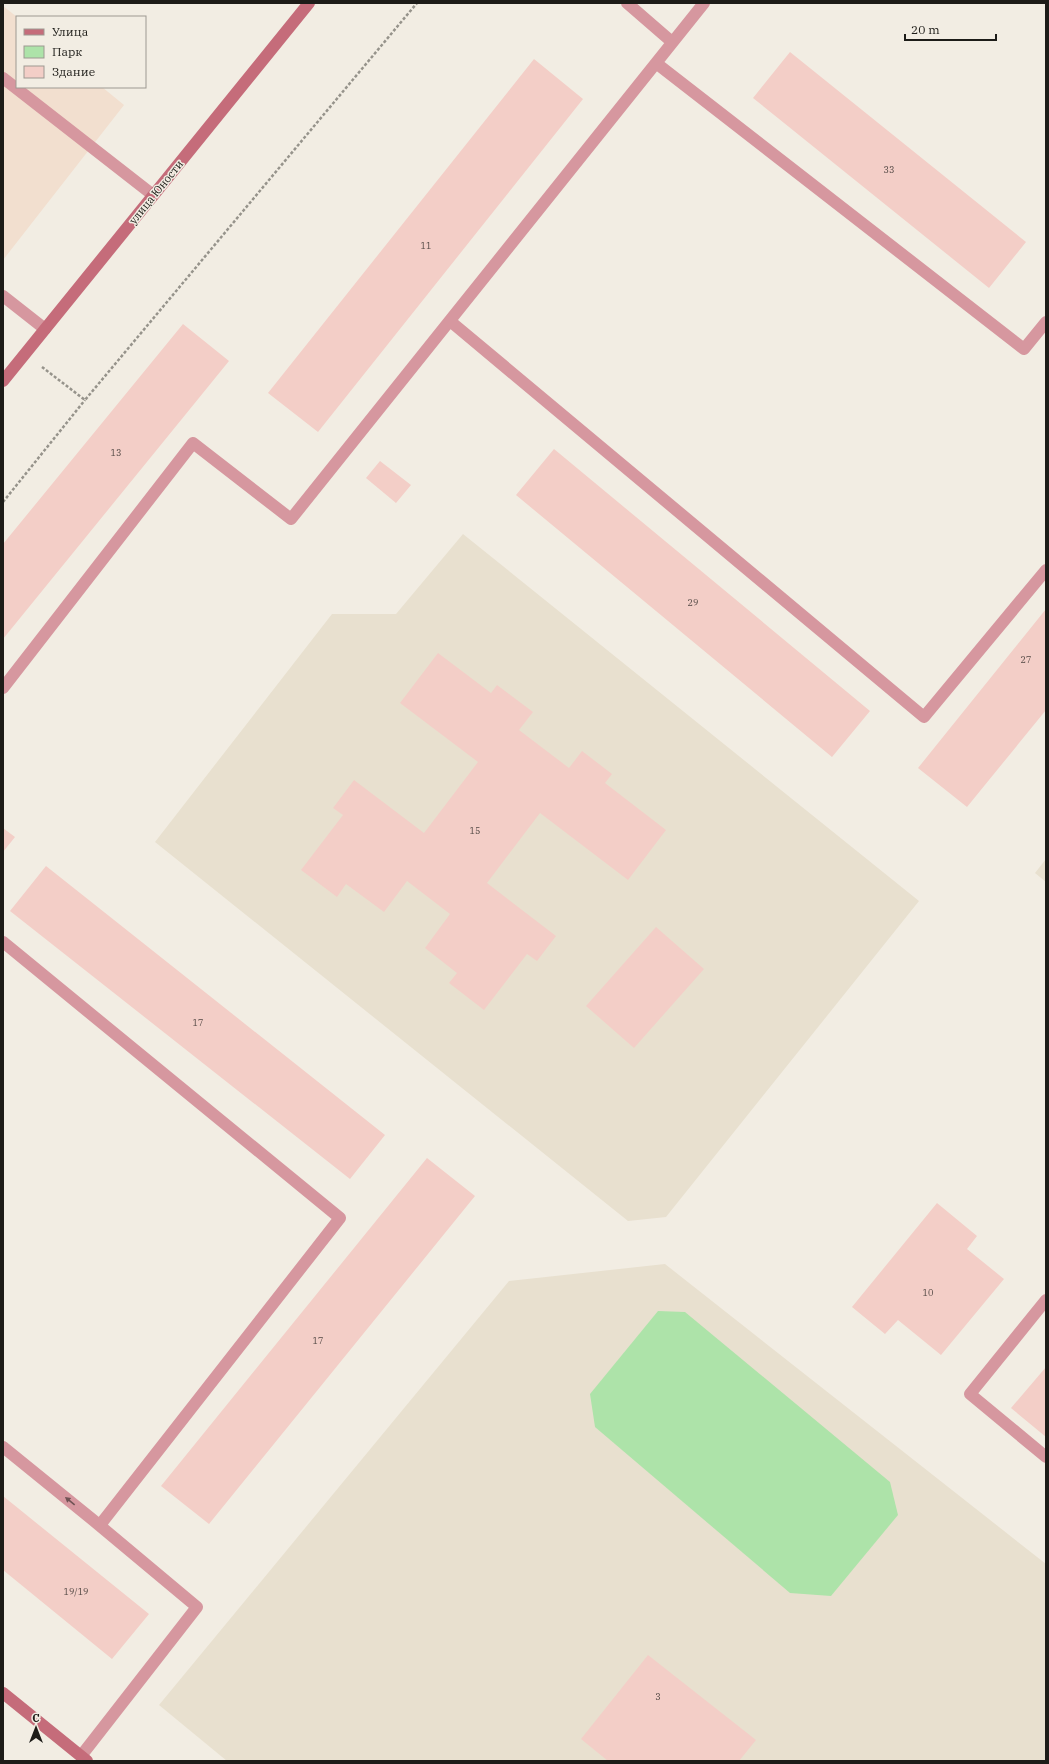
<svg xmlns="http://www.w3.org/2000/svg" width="1049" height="1764" viewBox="0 0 1049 1764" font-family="'IBM Plex Serif',serif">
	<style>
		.industrial { fill: #f2dfcf }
		.built { fill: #e8e0cf }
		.green { fill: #ade3a9 }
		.building { fill: #f3cec7 }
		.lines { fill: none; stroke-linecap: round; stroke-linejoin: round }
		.path { stroke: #96938b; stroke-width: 2.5; stroke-dasharray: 3 2; stroke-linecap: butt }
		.lane { stroke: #d6979f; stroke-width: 12 }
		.secondary { stroke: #c56c7a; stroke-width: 12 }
		.oneway { fill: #705355 }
		.labels { text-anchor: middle; stroke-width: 3; stroke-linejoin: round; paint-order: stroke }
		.number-label { font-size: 9px; fill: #524844 }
		.street-label { font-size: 11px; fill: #1d1c18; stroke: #f2ede3 }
	</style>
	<rect width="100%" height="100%" fill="#f2ede3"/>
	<path class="industrial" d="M3,6l14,11v70h85l22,18 -121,155z"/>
	<path class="built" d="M463,534l456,367 -253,316 -38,4 -473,-379 177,-228h64z
		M1046,859v23l-11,-9z
		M665,1264l381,300v197h-819l-68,-56 350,-424z"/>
	<path class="green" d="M658,1311l27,1 205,170 8,33 -67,81 -41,-3 -195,-166 -5,-33z"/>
	<path class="building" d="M790,52l236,190 -37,46 -236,-190z
		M534,59l49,40 -265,333 -50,-39z
		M183,324l46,37 -226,278v-95z
		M554,449l316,262 -38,46 -316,-262z
		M380,461l31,24 -15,18 -30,-25z
		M1046,609v101l-79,97 -49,-39z
		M438,653l53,40 6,-8 36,27 -14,18 50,38 13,-17 30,23 -7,9 61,47 -38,50 -88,-67 -53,70 69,53 -19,25 -10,-7 -43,56 -35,-27 8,-10 -32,-25 25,-34 -43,-33 -23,31 -38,-28 -9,13 -36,-27 42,-55 -10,-7 21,-28 70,53 54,-71 -78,-59z
		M3,828l12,9 -12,15z
		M46,866l339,269 -35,44 -340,-268z
		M656,927l48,42 -70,79 -48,-42z
		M427,1158l48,38 -266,328 -48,-38z
		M937,1203l40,33 -10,13 37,30 -63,76 -43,-35 -13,14 -33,-27z
		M1046,1367v70l-35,-29z
		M3,1496l146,118 -37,45 -109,-89z
		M648,1655l108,85 -17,21h-131l-27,-22z"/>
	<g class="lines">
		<path class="path" d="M42,367l43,33 332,-397
			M3,502l82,-102"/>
		<path class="lane" d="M627,3l45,39
			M656,63l368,286 22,-27
			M3,78l150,117
			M3,296l42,33
			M450,321l474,396 122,-147
			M3,688l190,-245 98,76 413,-516
			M3,942l337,276 -240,307
			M1046,1300l-76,94 76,63
			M3,1447l90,73 104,87 -116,149"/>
		<path class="secondary" d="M3,381l306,-378
			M3,1693l84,68"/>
	</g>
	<defs><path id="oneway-solid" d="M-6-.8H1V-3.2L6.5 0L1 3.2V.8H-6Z"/></defs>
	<use class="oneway" href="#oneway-solid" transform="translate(70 1501) rotate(-141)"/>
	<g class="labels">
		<g class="number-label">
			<text x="889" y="173">33</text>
			<text x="426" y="249">11</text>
			<text x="116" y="456">13</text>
			<text x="693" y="606">29</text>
			<text x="1026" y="663">27</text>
			<text x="475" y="834">15</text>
			<text x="198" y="1026">17</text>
			<text x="928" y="1296">10</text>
			<text x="318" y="1344">17</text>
			<text x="76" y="1595">19/19</text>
			<text x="658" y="1700">3</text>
		</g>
		<g class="street-label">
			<text transform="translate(156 192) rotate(-51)" y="4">улица Юности</text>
		</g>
	</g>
	<rect width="1049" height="1764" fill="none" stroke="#1d1c18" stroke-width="8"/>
	<rect x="16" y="16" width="130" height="72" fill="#f2ede3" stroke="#9d9992"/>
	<rect x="24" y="29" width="20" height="6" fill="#c56c7a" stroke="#9d9992"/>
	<text x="52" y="36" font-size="12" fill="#1d1c18">Улица</text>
	<rect x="24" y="46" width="20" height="12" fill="#ade3a9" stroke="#9d9992"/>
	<text x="52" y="56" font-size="12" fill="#1d1c18">Парк</text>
	<rect x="24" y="66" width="20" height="12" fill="#f3cec7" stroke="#9d9992"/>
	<text x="52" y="76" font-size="12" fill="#1d1c18">Здание</text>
	<g transform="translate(36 1728)" stroke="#f2ede3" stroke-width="3" paint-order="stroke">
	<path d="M0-3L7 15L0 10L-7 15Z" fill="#1d1c18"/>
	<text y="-6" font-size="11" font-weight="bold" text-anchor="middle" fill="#1d1c18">С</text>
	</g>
	<path d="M905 34v6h91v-6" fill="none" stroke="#1d1c18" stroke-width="2"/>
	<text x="911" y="34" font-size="12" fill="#1d1c18" stroke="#f2ede3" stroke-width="3" paint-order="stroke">20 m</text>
</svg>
